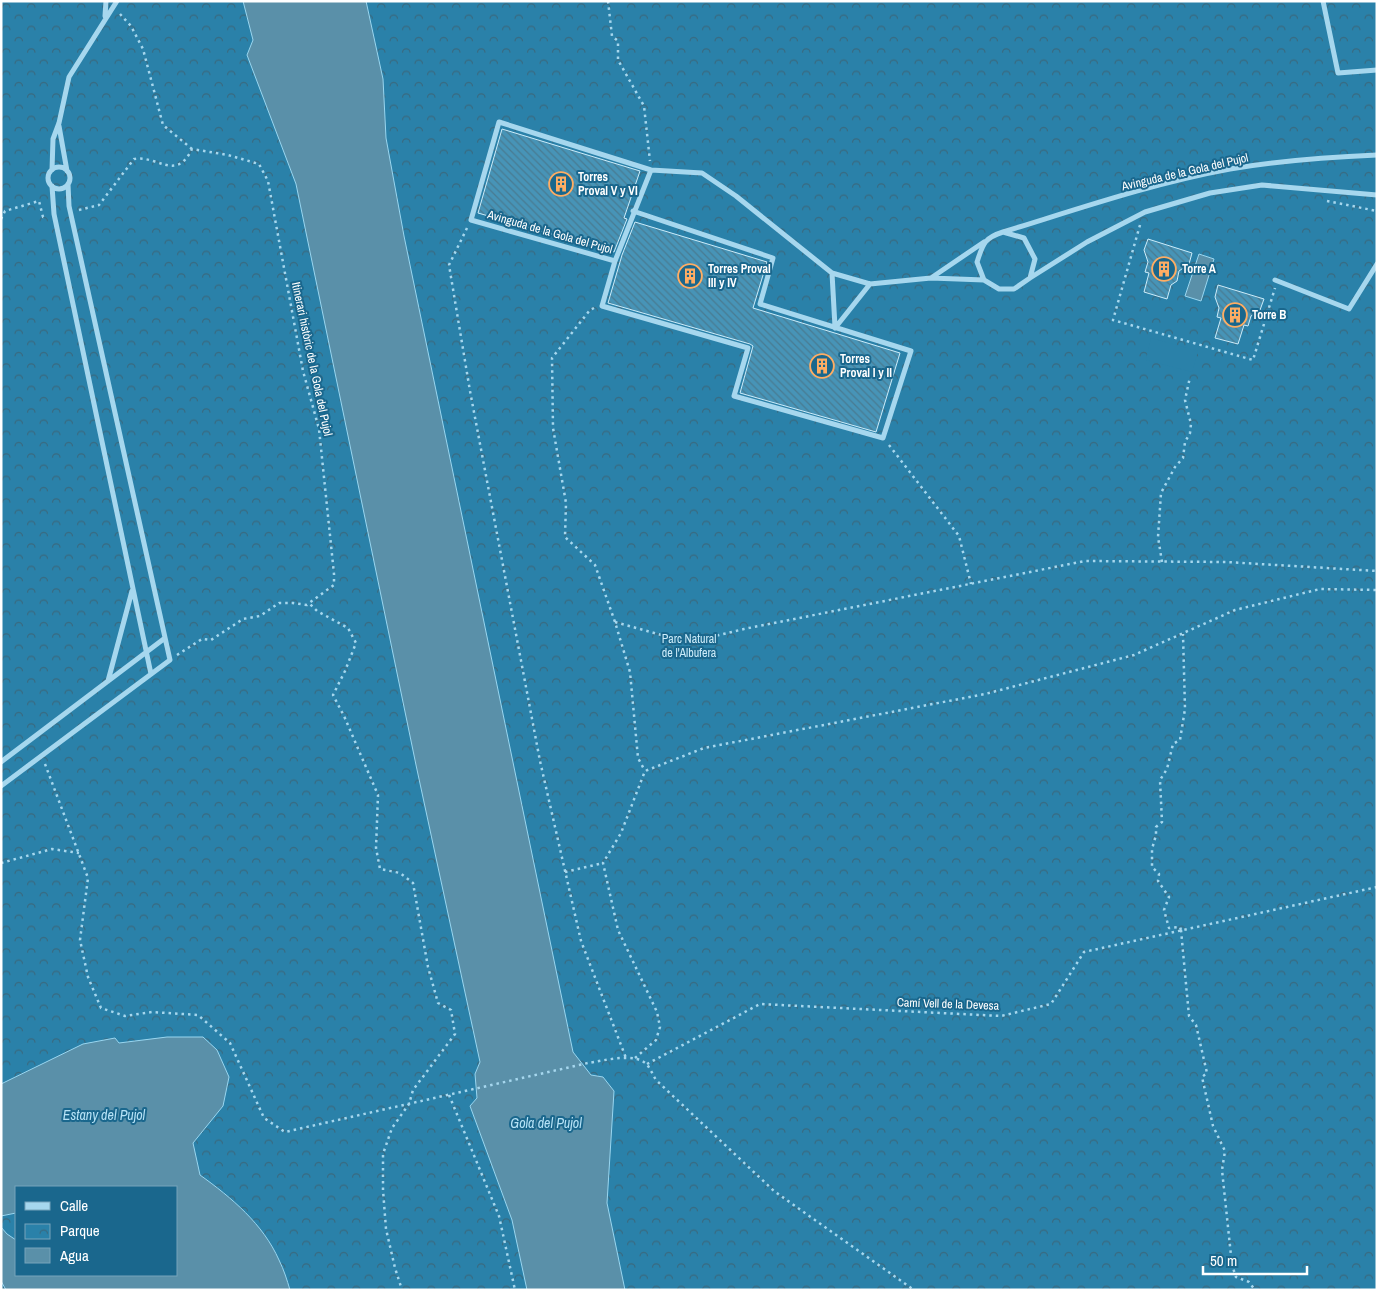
<svg xmlns="http://www.w3.org/2000/svg" width="1378" height="1291" viewBox="0 0 1378 1291" font-family="'Archivo Narrow',sans-serif">
	<style>
		.park { fill: url(#park-crowns); fill-rule: evenodd }
		.garden { fill: #2a81a9 }
		.water { fill: #5a90a9; stroke: #99d6f0 }
		.building { fill: url(#building-back-hatch); stroke: #ccecfa }
		.lines { fill: none; stroke-linecap: round; stroke-linejoin: round }
		.path { stroke: #a6d7ee; stroke-width: 2.5; stroke-dasharray: 2.5 4; stroke-linecap: butt }
		.minor { stroke: #a6d7ee; stroke-width: 5 }
		.labels { text-anchor: middle; stroke-width: 4; stroke-linejoin: round; paint-order: stroke }
		.street-label { font-size: 12px; fill: #fff; stroke: #1a678d }
		.poi-label { font-size: 12px; font-weight: bold; fill: #fff; stroke: #1a678d; text-anchor: start }
		.park-label { font-size: 12px; fill: #ccecfa; stroke: #1a678d }
		.water-label { font-size: 14px; font-style: italic; fill: #b6e2f6; stroke: #1a678d }
	</style>
	<defs>
		<pattern id="park-crowns" width="20" height="18" patternUnits="userSpaceOnUse" patternTransform="scale(1.25)"><rect width="20" height="18" fill="#2a81a9"/><path d="M2 6a3 3 0 1 1 6 0M12 15a3 3 0 1 1 6 0" fill="none" stroke="#39697f"/></pattern>
		<pattern id="building-back-hatch" width="6" height="6" patternUnits="userSpaceOnUse" patternTransform="scale(1.25)"><rect width="6" height="6" fill="#4794b7"/><path d="M-1 5l2 2M0 0l6 6M5-1l2 2" fill="none" stroke="#497b92"/></pattern>
	</defs>
	<rect width="100%" height="100%" fill="#1a678d"/>
	<path class="park" d="M1,1h1376v1289h-1376zM16,1187h160v88h-160z"/>
	<path class="garden" d="M1151,338l47,13 -6,21 -46,-12z"/>
	<path class="water" d="M243,1h123l17,78 3,59 18,98 169,816 18,23 12,2 11,14 -7,112 18,87h-98l-15,-70 -42,-114 7,-8 -2,-24 5,-12 -64,-297 -120,-581 -49,-129 6,-15z
		M1199,254l15,5 -13,42 -16,-5z
		M167,1037h36l14,13 12,27 -6,29 -30,37 7,32c32,23 63,49 79,85 5,10 8,20 11,30h-284l-5,-9v-54l6,7 9,6v35h160v-88h-160v26l-15,3v-132l82,-40 32,-6 4,5z"/>
	<path class="building" d="M502,129l138,42 -16,47 3,1 -13,33 -136,-39z
		M635,222l132,40 -14,46 147,45 -24,79 -136,-39 13,-47 -3,-2 -142,-41 14,-48z
		M1148,239l44,14 -3,11 -10,7 -2,10 -6,4 -4,14 -23,-7 5,-19 -4,-1 3,-10 -4,-12z
		M1218,285l46,14 -4,11 -9,6 -3,10 -4,-1 -6,19 -23,-6 6,-20 -4,-1 2,-9 -4,-11z"/>
	<g class="lines">
		<path class="path" d="M608,1l4,35 6,5v19l26,46 6,55
			M120,14l11,12 12,23 20,76 29,24
			M1327,201l50,10
			M79,210l20,-5 35,-46c24,-4 42,23 58,-10l36,6 31,9 9,17 35,190 16,58 15,145v11l-25,18 8,8 31,17 8,15 -11,28 -12,24 11,21 34,79 -2,53 4,21 20,4 13,10 15,84 10,36 13,7 4,24 -42,56 -4,14 -17,24 -9,26v36l3,39 9,39 7,22
			M1,219l4,-8 34,-10 4,16 4,-1
			M1140,225l-27,95 140,40 22,-72
			M467,228l-18,37 21,126 70,370 41,180 45,117
			M594,308l-4,2 -38,48 1,70 13,75 -1,34 30,28 20,57 15,50 8,86 7,13
			M889,445l70,91 12,48
			M1162,562l-4,-25 3,-44 14,-26 8,-9 2,-16 5,-9 1,-9 -6,-24 5,-23
			M615,622l50,14 46,1 33,-8 341,-68 141,1 151,9
			M177,655l25,-16 9,1 32,-21 17,-3 19,-13h14l14,2 2,-2
			M45,764l43,114 -8,62 8,37 13,31 24,8 27,-4 46,3 32,28 34,75 21,14 303,-69c15,-2 49,-12 60,3 3,4 5,9 8,14l118,111 140,99
			M1,863l51,-14 27,4
			M565,872l38,-9
			M1181,930l8,86 7,9 11,48 -5,4 11,49 12,25 -3,19 10,95 4,12 13,5 6,8
			M1181,930l-1,-3 -11,1 -5,-18 5,-13 -11,-16 1,-7 -7,-7v-18l4,-14v-8l6,-5 -2,-42 7,-11 6,-25 7,-4 5,-31 -2,-75
			M635,1058l21,-18 4,-13 -3,-15 -39,-82 -15,-67 18,-30 24,-62 59,-23 281,-54 149,-39 101,-45 85,-21 57,1
			M647,1064l113,-60 241,12 50,-12 33,-52 293,-65
			M449,1095l50,121 16,74"/>
		<path class="minor" d="M1323,1l15,72 39,-3
			M105,16l1,-15
			M59,126l8,45
			M48 178a11 11 0 1 1 22 0a11 11 0 1 1-22 0Z
			M52,170l1,-31 6,-16 10,-46 48,-76
			M52,186l2,28 97,460
			M633,211l140,47 -13,46 151,47 -28,87 -149,-42 14,-48 -146,-42 13,-45 -144,-41 28,-98 152,48 51,3 34,23 96,77 38,11 61,-6 53,2
			M1003,232l21,6 11,21 -5,19 -16,11h-15l-15,-9 -7,-18c6,-18 7,-24 26,-30 75,-23 150,-49 227,-63 48,-8 98,-12 147,-14
			M615,261l36,-91
			M832,273l3,54
			M931,278l53,-36
			M1030,278l57,-36 58,-30 65,-19 52,-8 115,10
			M1275,280l74,29 28,-45
			M835,328l35,-44
			M108,681l24,-90
			M1,762l164,-124
			M1,786l169,-126 -101,-454 -1,-22"/>
	</g>
	<defs>
		<g id="building-ring" transform="scale(1.25)"><circle r="9.5" fill="#1a678d" stroke="#ffad63" stroke-width="1.5"/><path d="M-4-6H4V6H1V3H-1V6H-4ZM-2.5-4.3h1.7v1.8h-1.7ZM.8-4.3h1.7v1.8H.8ZM-2.5-1h1.7V.8h-1.7ZM.8-1h1.7V.8H.8Z" fill="#ffad63"/></g>
	</defs>
	<g fill-rule="evenodd">
		<use href="#building-ring" x="561" y="184"/>
		<use href="#building-ring" x="1164" y="269"/>
		<use href="#building-ring" x="690" y="276"/>
		<use href="#building-ring" x="1235" y="315"/>
		<use href="#building-ring" x="822" y="366"/>
	</g>
	<g class="labels">
		<g class="street-label">
			<text transform="translate(1185 172) rotate(-13)" y="4">Avinguda de la Gola del Pujol</text>
			<text transform="translate(550 232) rotate(16)" y="4">Avinguda de la Gola del Pujol</text>
			<text transform="translate(312 359) rotate(78)" y="4">Itinerari històric de la Gola del Pujol</text>
			<text transform="translate(948 1004) rotate(2)" y="4">Camí Vell de la Devesa</text>
		</g>
		<g class="poi-label">
			<text x="578" y="181">Torres<tspan x="578" dy="14">Proval V y VI</tspan></text>
			<text x="708" y="273">Torres Proval<tspan x="708" dy="14">III y IV</tspan></text>
			<text x="1182" y="273">Torre A</text>
			<text x="1252" y="319">Torre B</text>
			<text x="840" y="363">Torres<tspan x="840" dy="14">Proval I y II</tspan></text>
		</g>
		<g class="park-label">
			<text x="689" y="643">Parc Natural<tspan x="689" dy="14">de l'Albufera</tspan></text>
		</g>
		<g class="water-label">
			<text x="104" y="1120">Estany del Pujol</text>
			<text x="546" y="1128">Gola del Pujol</text>
		</g>
	</g>
	<rect width="1378" height="1291" fill="none" stroke="#ffffff" stroke-width="5"/>
	<rect x="15" y="1186" width="162" height="90" fill="#1a678d" stroke="#76a4bb"/>
	<rect x="25" y="1202" width="25" height="8" fill="#a6d7ee" stroke="#76a4bb"/>
	<text x="60" y="1211" font-size="15" fill="#ffffff">Calle</text>
	<rect x="25" y="1224" width="25" height="15" fill="url(#park-crowns)" stroke="#76a4bb"/>
	<text x="60" y="1236" font-size="15" fill="#ffffff">Parque</text>
	<rect x="25" y="1248" width="25" height="15" fill="#5a90a9" stroke="#76a4bb"/>
	<text x="60" y="1261" font-size="15" fill="#ffffff">Agua</text>
	<path d="M1203 1266v8h104v-8" fill="none" stroke="#ffffff" stroke-width="2.5"/>
	<text x="1210" y="1266" font-size="15" fill="#ffffff" stroke="#1a678d" stroke-width="4" paint-order="stroke">50 m</text>
</svg>
